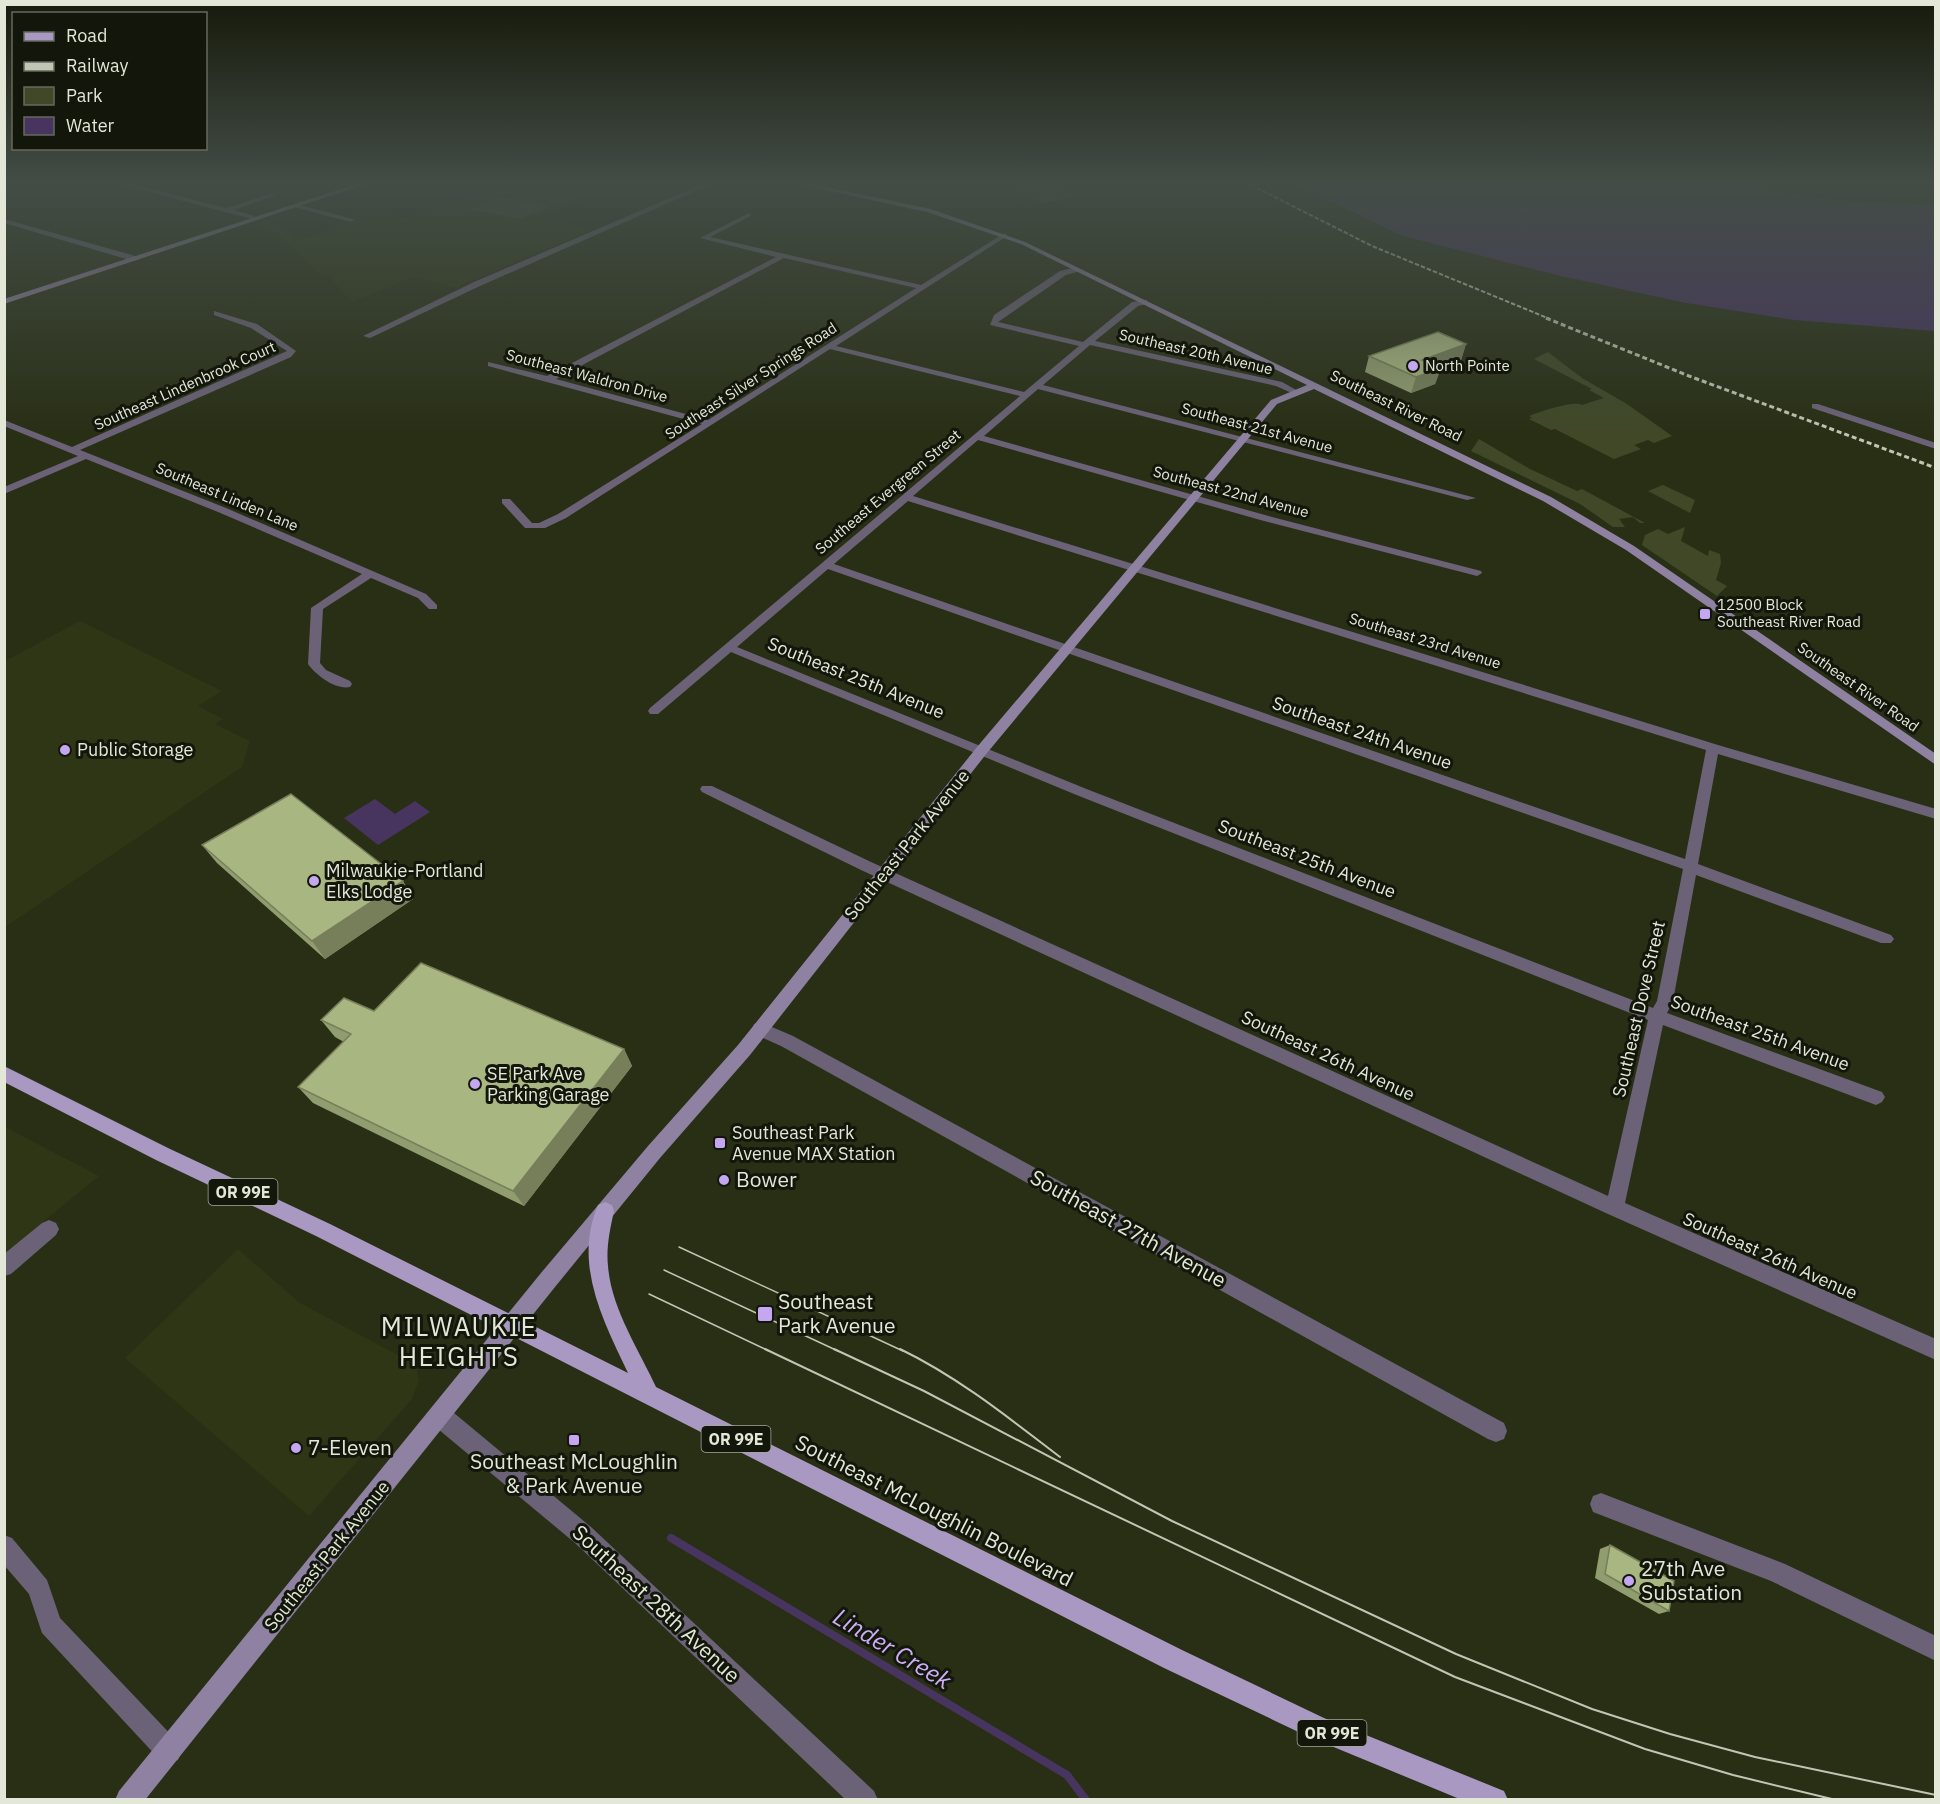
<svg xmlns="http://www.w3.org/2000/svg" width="1940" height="1804" viewBox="0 0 1940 1804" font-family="'IBM Plex Sans',sans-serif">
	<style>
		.built { fill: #2e3615 }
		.green { fill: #404828 }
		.water { fill: #47345f }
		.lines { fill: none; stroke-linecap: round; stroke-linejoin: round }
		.stream { stroke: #47345f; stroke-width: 8 }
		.street { fill: #6b6277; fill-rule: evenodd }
		.secondary { fill: #8e81a1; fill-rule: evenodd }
		.primary { fill: #a998c2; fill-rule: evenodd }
		.tram-far1 { stroke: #c0c6b4; stroke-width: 1.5 }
		.tram { stroke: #c0c6b4; stroke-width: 2 }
		.rail-far1 { stroke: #c0c6b4; stroke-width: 2; stroke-dasharray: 4.5 2; stroke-linecap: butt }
		.rail { stroke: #c0c6b4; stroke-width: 3; stroke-dasharray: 5 3; stroke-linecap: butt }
		.wall { fill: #909d6f }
		.shaded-wall { fill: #767f5a }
		.building { fill: #a8b681; stroke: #767f5a; stroke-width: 1.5 }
		.poi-dot { fill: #c5a6f0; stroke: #13160b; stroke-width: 2 }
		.labels { text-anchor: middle; stroke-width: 6; stroke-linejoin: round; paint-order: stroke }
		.far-street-label { font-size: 15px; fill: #e2e7d7; stroke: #13160b }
		.far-poi-label { font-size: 15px; fill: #e2e7d7; stroke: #13160b; text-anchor: start }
		.shield { fill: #13160b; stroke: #a4a89a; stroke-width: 1.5 }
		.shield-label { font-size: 16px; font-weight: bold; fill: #e2e7d7 }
		.street-label { font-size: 18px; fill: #e2e7d7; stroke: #13160b }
		.poi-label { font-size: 18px; fill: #e2e7d7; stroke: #13160b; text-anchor: start }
		.near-poi-label { font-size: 21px; fill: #e2e7d7; stroke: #13160b; text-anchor: start }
		.near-street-label { font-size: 21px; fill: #e2e7d7; stroke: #13160b }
		.near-water-label { font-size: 24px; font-style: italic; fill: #cdaff7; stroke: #13160b }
		.near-quarter-label { font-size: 26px; letter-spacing: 1.5px; fill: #e2e7d7; stroke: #13160b }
	</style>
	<rect width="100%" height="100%" fill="#292f15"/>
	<path class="built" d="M509,182h113l-84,35 53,13 -136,58 -41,-11 -62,25 -24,-26 -8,-1 -41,-40 -23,-12 11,-3 30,21 61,-21 -7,-3 22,-7 36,9z
		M80,621l142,70 -24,15 25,13 -8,5 35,17 -8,26 -237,160v-266z
		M5,1127l94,49 -94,77z
		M238,1249l62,54 109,58 8,8 2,11 -7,19 -103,117 -184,-158z"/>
	<path class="green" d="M1019,182h33l16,12 11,2 -36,7 -30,-14 12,-3z
		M501,197l49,9 -30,13 -50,-10z
		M1548,352l34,26 45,26 45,32 -18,7 -6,-3 -14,5 7,4 -27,10 -59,-30 -4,1 -22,-11 3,-1 -3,-2c11,-4 44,-16 53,-11l22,-7 -15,-8 3,-1 -58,-30z
		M1479,439l51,30 47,22 5,-2 63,34h-5l-7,-6 -14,2 6,8h-12l-33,-23 -109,-53z
		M1663,485l32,15 -5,13 -42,-22z
		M1685,527l-4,14 27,15 1,-6 11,4 1,9 -5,17 11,6 -10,10 -75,-51 3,-10 13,-6 10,5z"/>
	<path class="water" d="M1291,182h434l105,18 105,5v126l-141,-11 -108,-17 -125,-27 -158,-40z
		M375,799l20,15 20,-13 15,11 -52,33 -34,-27z"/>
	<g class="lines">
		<path class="stream" d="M671,1538l396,237 19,25"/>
		<path class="street" d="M112,182h11l103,26 45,-14 5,1 -42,15 20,6 -2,3z
			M330,182h12l15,5 -3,2z
			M707,182h9l-236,104 -110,52 -7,-2 111,-54z
			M296,204l57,15 1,1 -3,2 -57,-15z
			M749,213l2,3 -41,21 211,48 82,-51h4v2l-171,110 188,46 55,-46 -89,-21 4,-10 66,-44 17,-4 3,4 -14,4 -68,47 85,20 49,-40 15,-2v4l-9,2 -43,35 187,41 18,10 -4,3 -20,-9 -186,-41 -47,40 433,113 -9,2 -429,-111 -54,47 288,81 209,54 1,2 -5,3 -213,-55 -286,-81 -65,56 805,249 218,64v10l-218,-65 -20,110 193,71 3,4 -3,4h-10l-185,-68 -23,126 -6,12 215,79 3,5 -3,5 -6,3 -213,-80 -38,178 311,136v21l-328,-146 -747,-344 -159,-78 -2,-3 2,-3h10l159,76 737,334 40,-176 -569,-224 -348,-144 -73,62h-8l-2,-3 2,-3 370,-312 -190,-47 -264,169 -21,10h-20l-23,-25v-4h8l22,24h7l19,-9 144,-90 -214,-58v-4l59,14 229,-119 -76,-19zM784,258l132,30 -208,132 -152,-41zM908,501l798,249 -21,109 -851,-295zM828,569l855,300 -26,132 -4,7 -564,-218 -352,-143z
			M4,219l135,38 1,2 -7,2 -129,-38z
			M214,311l43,13 39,27 -5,6 -211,93 146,58 200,86 11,11v4h-8l-11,-11 -47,-20 -48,31 -3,54 6,7 24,11 2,3 -2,3c-15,3 -34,-12 -42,-23l3,-56 51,-34 -144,-62 -132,-53 -82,35v-7l74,-31 -74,-30v-6l68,27 215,-96 -36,-23 -37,-13z
			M1812,404h6l118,39v6l-124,-41z
			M760,1022l33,14 711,387 3,8 -3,8 -8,3 -8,-3 -707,-393 -27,-12 -2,-5 2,-5z
			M49,1220l7,3 3,6 -3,6 -45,39 -7,2v-22l38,-31z
			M440,1405l8,3 143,119 283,264 4,9h-32l-271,-257 -143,-119 -3,-8 3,-8z
			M1601,1493l184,71 151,72v25l-165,-80 -178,-69 -3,-8 3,-8z
			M4,1535l8,3 35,42 13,38 118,124 4,9 -4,9 -9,4 -9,-4 -118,-127 -13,-39 -25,-29z"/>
		<path class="secondary" d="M362,182h10l-368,122v-5z
			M789,182h13l129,27 94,33 526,255 83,49 302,208v11l-310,-215 -83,-49 -229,-112 -37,15 -290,349 -237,302 -90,103 -105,129 -410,513h-30l4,-9 422,-518 107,-127 90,-101 239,-298 294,-347 36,-15 -286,-141 -94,-32z"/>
		<path class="primary" d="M4,1066l164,82 162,76 298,149c-25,-53 -55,-109 -30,-168l7,-3 7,3 2,6c-4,18 -8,37 -6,55 3,42 31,84 48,121l526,263 142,68 180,73 4,9h-46l-155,-64 -143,-68 -848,-432 -160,-76 -152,-78z"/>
		<path class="tram-far1" d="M679,1247l224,104
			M664,1270l174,81
			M649,1294l120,57"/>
		<path class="tram" d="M765,1349l690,328 190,72 88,26 103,25
			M834,1349l90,42 248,130 284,133 136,55 78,25 85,23 181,38
			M900,1349c58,28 109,69 160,108"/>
		<path class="rail-far1" d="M1245,182l127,64 178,73"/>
		<path class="rail" d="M1546,318l143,58 247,92"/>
	</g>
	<path class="wall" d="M1466,344l-5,16 -21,8h1l-6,16 -24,9 -46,-21 4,-16z
		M202,845l201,36 10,18 -88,60 -108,-96z
		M374,1011l250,38 8,17 -108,140 -211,-103 -15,-16 46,-45 -9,-5 -14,-17z
		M1610,1545l59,66 -10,3 -64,-36 5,-29z"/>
	<path class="shaded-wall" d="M1466,344l-5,16 -44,16 5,-16z
		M1441,368l-6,16 -24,9 5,-16z
		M403,881l10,18 -88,60 -13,-18z
		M624,1049l8,17 -108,140 -11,-15z"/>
	<path class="building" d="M1438,332l28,12 -44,16 19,8 -25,9 -47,-21z
		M291,794l112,87 -91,60 -110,-96z
		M421,963l203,86 -111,142 -215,-104 53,-53 -30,-14 23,-22 30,13z
		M1610,1545l64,36 -5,30 -64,-37z"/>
	<linearGradient id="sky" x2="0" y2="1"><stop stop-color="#171a0c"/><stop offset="0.42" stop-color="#434d46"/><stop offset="1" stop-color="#434d46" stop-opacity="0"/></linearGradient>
	<rect width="1940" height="435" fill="url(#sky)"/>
	<g class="poi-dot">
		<circle cx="1413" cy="366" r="6"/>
		<rect x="1699" y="608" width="12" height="12" rx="3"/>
		<circle cx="65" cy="750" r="6"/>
		<circle cx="314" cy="881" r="6"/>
		<circle cx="475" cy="1084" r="6"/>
		<rect x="714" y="1137" width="12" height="12" rx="3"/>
		<circle cx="724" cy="1180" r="6"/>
		<rect x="757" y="1306" width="16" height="16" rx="3"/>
		<rect x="568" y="1434" width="12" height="12" rx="3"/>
		<circle cx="296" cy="1448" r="6"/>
		<circle cx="1629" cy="1581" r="6"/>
	</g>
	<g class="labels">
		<g class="far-street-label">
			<text transform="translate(1196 352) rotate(13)" y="5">Southeast 20th Avenue</text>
			<text transform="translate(587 376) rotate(15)" y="5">Southeast Waldron Drive</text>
			<text transform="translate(751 381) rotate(-33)" y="5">Southeast Silver Springs Road</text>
			<text transform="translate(185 386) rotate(-24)" y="5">Southeast Lindenbrook Court</text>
			<text transform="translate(1396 406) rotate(26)" y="5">Southeast River Road</text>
			<text transform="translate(1257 428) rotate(15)" y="5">Southeast 21st Avenue</text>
			<text transform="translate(888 492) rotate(-40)" y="5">Southeast Evergreen Street</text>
			<text transform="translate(1231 492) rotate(15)" y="5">Southeast 22nd Avenue</text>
			<text transform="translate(227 497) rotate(23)" y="5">Southeast Linden Lane</text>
			<text transform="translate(1425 641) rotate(17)" y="5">Southeast 23rd Avenue</text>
			<text transform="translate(1858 687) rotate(35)" y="5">Southeast River Road</text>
		</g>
		<g class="far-poi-label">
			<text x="1425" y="371">North Pointe</text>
			<text x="1717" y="610">12500 Block<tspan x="1717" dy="17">Southeast River Road</tspan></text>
		</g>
		<g class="shield">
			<rect x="208.5" y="1179" width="69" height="26" rx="4.5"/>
			<rect x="701.5" y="1426" width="69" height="26" rx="4.5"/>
			<rect x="1297.5" y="1720" width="69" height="26" rx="4.5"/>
		</g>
		<g class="shield-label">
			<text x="243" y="1198">OR 99E</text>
			<text x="736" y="1445">OR 99E</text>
			<text x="1332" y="1739">OR 99E</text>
		</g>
		<g class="street-label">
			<text transform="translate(856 678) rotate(22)" y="6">Southeast 25th Avenue</text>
			<text transform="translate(1362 733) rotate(19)" y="6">Southeast 24th Avenue</text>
			<text transform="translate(907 845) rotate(-51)" y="6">Southeast Park Avenue</text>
			<text transform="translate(1307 859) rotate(21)" y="6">Southeast 25th Avenue</text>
			<text transform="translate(1639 1009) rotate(-77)" y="6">Southeast Dove Street</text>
			<text transform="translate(1760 1033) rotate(20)" y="6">Southeast 25th Avenue</text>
			<text transform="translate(1328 1056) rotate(25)" y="6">Southeast 26th Avenue</text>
			<text transform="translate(1770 1256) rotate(24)" y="6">Southeast 26th Avenue</text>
			<text transform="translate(327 1556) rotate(-51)" y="6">Southeast Park Avenue</text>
		</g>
		<g class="poi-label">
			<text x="77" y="756">Public Storage</text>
			<text x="326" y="877">Milwaukie-Portland<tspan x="326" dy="21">Elks Lodge</tspan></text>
			<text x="487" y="1080">SE Park Ave<tspan x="487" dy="21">Parking Garage</tspan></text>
			<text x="732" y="1139">Southeast Park<tspan x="732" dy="21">Avenue MAX Station</tspan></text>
		</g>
		<g class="near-poi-label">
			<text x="736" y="1187">Bower</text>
			<text x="778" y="1309">Southeast<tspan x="778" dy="24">Park Avenue</tspan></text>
			<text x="308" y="1455">7-Eleven</text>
			<text x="574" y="1469" text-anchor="middle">Southeast McLoughlin<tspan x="574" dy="24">&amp; Park Avenue</tspan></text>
			<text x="1641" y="1576">27th Ave<tspan x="1641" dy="24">Substation</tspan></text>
		</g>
		<g class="near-street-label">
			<text transform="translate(1128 1229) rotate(29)" y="7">Southeast 27th Avenue</text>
			<text transform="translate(934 1511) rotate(27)" y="7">Southeast McLoughlin Boulevard</text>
			<text transform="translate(656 1604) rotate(43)" y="7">Southeast 28th Avenue</text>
		</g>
		<g class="near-water-label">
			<text transform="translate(892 1649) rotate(31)" y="8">Linder Creek</text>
		</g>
		<g class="near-quarter-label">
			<text x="459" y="1336">MILWAUKIE<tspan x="459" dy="30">HEIGHTS</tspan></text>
		</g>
	</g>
	<rect width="1940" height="1804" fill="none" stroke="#e2e7d7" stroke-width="12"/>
	<rect x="12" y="12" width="195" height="138" fill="#13160b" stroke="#666a5d" stroke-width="1.5"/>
	<rect x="24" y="32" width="30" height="9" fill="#a998c2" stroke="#666a5d" stroke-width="1.5"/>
	<text x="66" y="42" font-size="18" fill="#e2e7d7">Road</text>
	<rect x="24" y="62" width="30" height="9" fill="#c0c6b4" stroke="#666a5d" stroke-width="1.5"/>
	<text x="66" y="72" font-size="18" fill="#e2e7d7">Railway</text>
	<rect x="24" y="87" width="30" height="18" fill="#404828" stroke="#666a5d" stroke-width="1.5"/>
	<text x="66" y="102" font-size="18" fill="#e2e7d7">Park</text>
	<rect x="24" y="117" width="30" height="18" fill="#47345f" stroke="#666a5d" stroke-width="1.5"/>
	<text x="66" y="132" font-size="18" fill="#e2e7d7">Water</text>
</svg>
